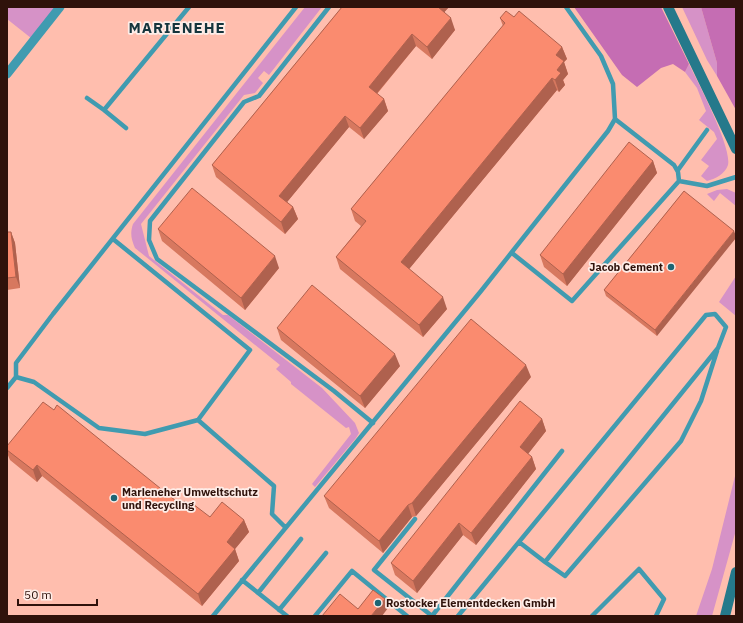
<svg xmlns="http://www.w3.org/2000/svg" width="743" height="623" viewBox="0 0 743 623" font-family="'IBM Plex Sans',sans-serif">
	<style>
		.green { fill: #d692c7 }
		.forest { fill: #c56db3 }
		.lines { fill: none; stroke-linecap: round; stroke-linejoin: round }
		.lane { stroke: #409bb0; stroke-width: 4.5 }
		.street { stroke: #409bb0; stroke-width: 9 }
		.secondary { stroke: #25798b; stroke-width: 10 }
		.wall { fill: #d7785f }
		.shaded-wall { fill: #af614e }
		.building { fill: #fa8b6f; stroke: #af614e }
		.poi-dot { fill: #1e6574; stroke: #feede8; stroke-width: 1.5 }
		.labels { text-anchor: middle; stroke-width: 3.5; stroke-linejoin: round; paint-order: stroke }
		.poi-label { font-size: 11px; font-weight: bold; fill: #2f120b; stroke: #feede8; text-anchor: start }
		.district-label { font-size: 15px; font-weight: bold; letter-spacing: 1px; fill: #15353d; stroke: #feede8 }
	</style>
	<rect width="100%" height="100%" fill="#ffbeae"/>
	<path class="green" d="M7,7h49l-25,31 -24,-19z
		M305,7h17l-53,68 -5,-4 -6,7 5,5 -8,10 -11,2 -103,129 8,32 74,59h5l94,73 33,35 4,10 -3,5 -41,49 -3,-3 39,-50 -2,-7 -3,1 -55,-44v-2l-15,-13 4,-4 -145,-117c-4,-9 -5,-15 -2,-24z
		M682,7h19l16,56v13l-10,-16z
		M689,64c9,19 43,83 39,101 -3,9 -13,14 -21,16l-6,-5 8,-10 -8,-6 16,-21 -3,-7 -15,-12 7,-9 -9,-23 -12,-16z
		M727,189l9,4v13l-16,-13 -6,8 -7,-7 10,-4z
		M736,276v40l-17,-14z
		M736,472v58l-24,86h-16l16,-47z"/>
	<path class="forest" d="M574,7h87l28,57 -4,8 -12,-8 -12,4 -24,19 -15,-12z
		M701,7h35v103l-19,-34v-13z"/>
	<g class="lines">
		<path class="lane" d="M329,7l-70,89 -15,6 -94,119 -1,19 8,19 177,132 39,32
			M87,98l17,12
			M126,128l-22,-18 85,-103
			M678,170l29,-40
			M679,181l28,5 29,-9
			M113,239l137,111 -52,70
			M512,253l60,48 107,-120 -1,-9 -4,-7 -59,-46
			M16,377v-14l37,-49 243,-307
			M7,388l9,-11 18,5 65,46 46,6 53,-14 76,66 -2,28 13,13
			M415,519l-41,51 58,46 130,-165
			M545,562l20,14 116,-135 20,-40 16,-50
			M242,580l45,36
			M258,593l43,-54
			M279,610l47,-57
			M213,616l268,-325 127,-160 7,-12 -2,-35 -12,-28 -35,-49
			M315,616l37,-45 55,45
			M458,616l248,-301 9,-1 11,13 -8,21 -173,214 -26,-20
			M592,616l47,-47 25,30 -8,17"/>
		<path class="street" d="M7,74l53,-67"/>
		<path class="secondary" d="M668,7l68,142
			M725,616l11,-44"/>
	</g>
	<path class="wall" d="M342,7h107l-5,5 11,18 -23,29 -16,-13 -39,48 7,5 4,12 -24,28 -15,-12 -62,75 6,5 5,12 -13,15 -69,-57 -4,-12z
		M514,17l48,30 5,12 -3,3 4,12 -5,6 2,5 -6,7 -2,-2 -148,179 38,40 -24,28 -83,-68 -4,-12 25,-31 -6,-5 -4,-12 152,-183 -3,-8z
		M653,161l4,12 -90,113 -23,-19 -4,-12z
		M684,191l-27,145 -51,-40 -2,-6z
		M158,229l121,39 -34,42 -83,-69z
		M7,232h4l4,11 5,45 -13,2z
		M277,328l123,38 -35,42 -84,-68z
		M531,377l-115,139 -4,1 -29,36 -54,-45 -5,-12z
		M54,410l127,95 10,2 19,10 34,3 5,12 -14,17 4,12 -37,45 -160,-130 -5,6 -27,-22 -3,-7v-7z
		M542,419l4,12 -18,23 4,3 4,12 -60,76 -13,-10 -46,58 -22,-18 -4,-12z"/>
	<path class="shaded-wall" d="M436,7h13l-9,10z
		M451,18l4,12 -23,29 -5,-12z
		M412,34l4,12 -43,52 -4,-11z
		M562,47l5,12 -3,3 4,12 -5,6 2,5 -6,7 -4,-12 2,-10 -1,-15z
		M552,78l5,12 -152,184 -4,-12z
		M384,99l4,12 -24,28 -4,-11z
		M345,116l4,11 -66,80 -4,-11z
		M653,161l4,12 -90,113 -4,-12z
		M293,207l5,12 -13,15 -4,-12z
		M734,231l2,5v2l-79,98 -2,-6z
		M11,232l4,11 5,45 -4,-11z
		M275,256l4,12 -34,42 -4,-12z
		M443,297l4,12 -24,28 -4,-12z
		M395,354l5,12 -35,42 -5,-12z
		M526,365l5,12 -115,139 -4,-13z
		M542,419l4,12 -22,28 -4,-12z
		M532,457l4,12 -60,76 -5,-12z
		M37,465l5,11 -5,6 -4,-12z
		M408,505l4,12 -29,36 -4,-12z
		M244,520l5,12 -14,17 4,12 -37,45 -4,-12 29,-52z
		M459,523l4,12 -46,58 -4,-12z
		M385,599l3,9 -6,8h-11z"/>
	<path class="building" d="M342,7h96l13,11 -24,29 -15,-13 -43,53 15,12 -24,29 -15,-12 -66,80 14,11 -12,15 -69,-57z
		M506,11l8,6 5,-6 43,36 -6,8 8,6 -7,9 4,3 -6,7 -3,-2 -151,184 42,35 -24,28 -83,-68 30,-36 -15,-12 154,-186 -5,-5z
		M629,142l24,19 -90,113 -23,-19z
		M192,188l83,68 -34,42 -83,-69z
		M684,191l50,40 -79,99 -51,-40z
		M7,232h4l5,45 -9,1z
		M312,285l83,69 -35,42 -83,-68z
		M471,319l55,46 -114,138 -4,2 -29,36 -55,-45z
		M520,401l22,18 -22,28 12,10 -61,76 -12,-10 -46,58 -22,-18z
		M43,402l11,8 3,-5 124,100 3,-4 7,6 2,-3 17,13 12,-15 22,18 -17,22 8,7 -37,45 -161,-129 -4,5 -26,-20v-4z
		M373,590l12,9 -14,17h-49l18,-22 18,15z"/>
	<g class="poi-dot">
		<circle cx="671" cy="267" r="4"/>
		<circle cx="114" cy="498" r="4"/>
		<circle cx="378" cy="603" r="4"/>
	</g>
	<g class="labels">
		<g class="poi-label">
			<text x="663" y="271" text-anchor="end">Jacob Cement</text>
			<text x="122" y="496">Marieneher Umweltschutz<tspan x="122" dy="13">und Recycling</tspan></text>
			<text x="386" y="607">Rostocker Elementdecken GmbH</text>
		</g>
		<g class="district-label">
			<text x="177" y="33">MARIENEHE</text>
		</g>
	</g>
	<rect width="743" height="623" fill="none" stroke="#2f120b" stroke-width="16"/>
	<path d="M18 599v6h79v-6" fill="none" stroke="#2f120b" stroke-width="2"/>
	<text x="24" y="599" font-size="12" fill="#2f120b" stroke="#feede8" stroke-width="3" paint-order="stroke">50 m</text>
</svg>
